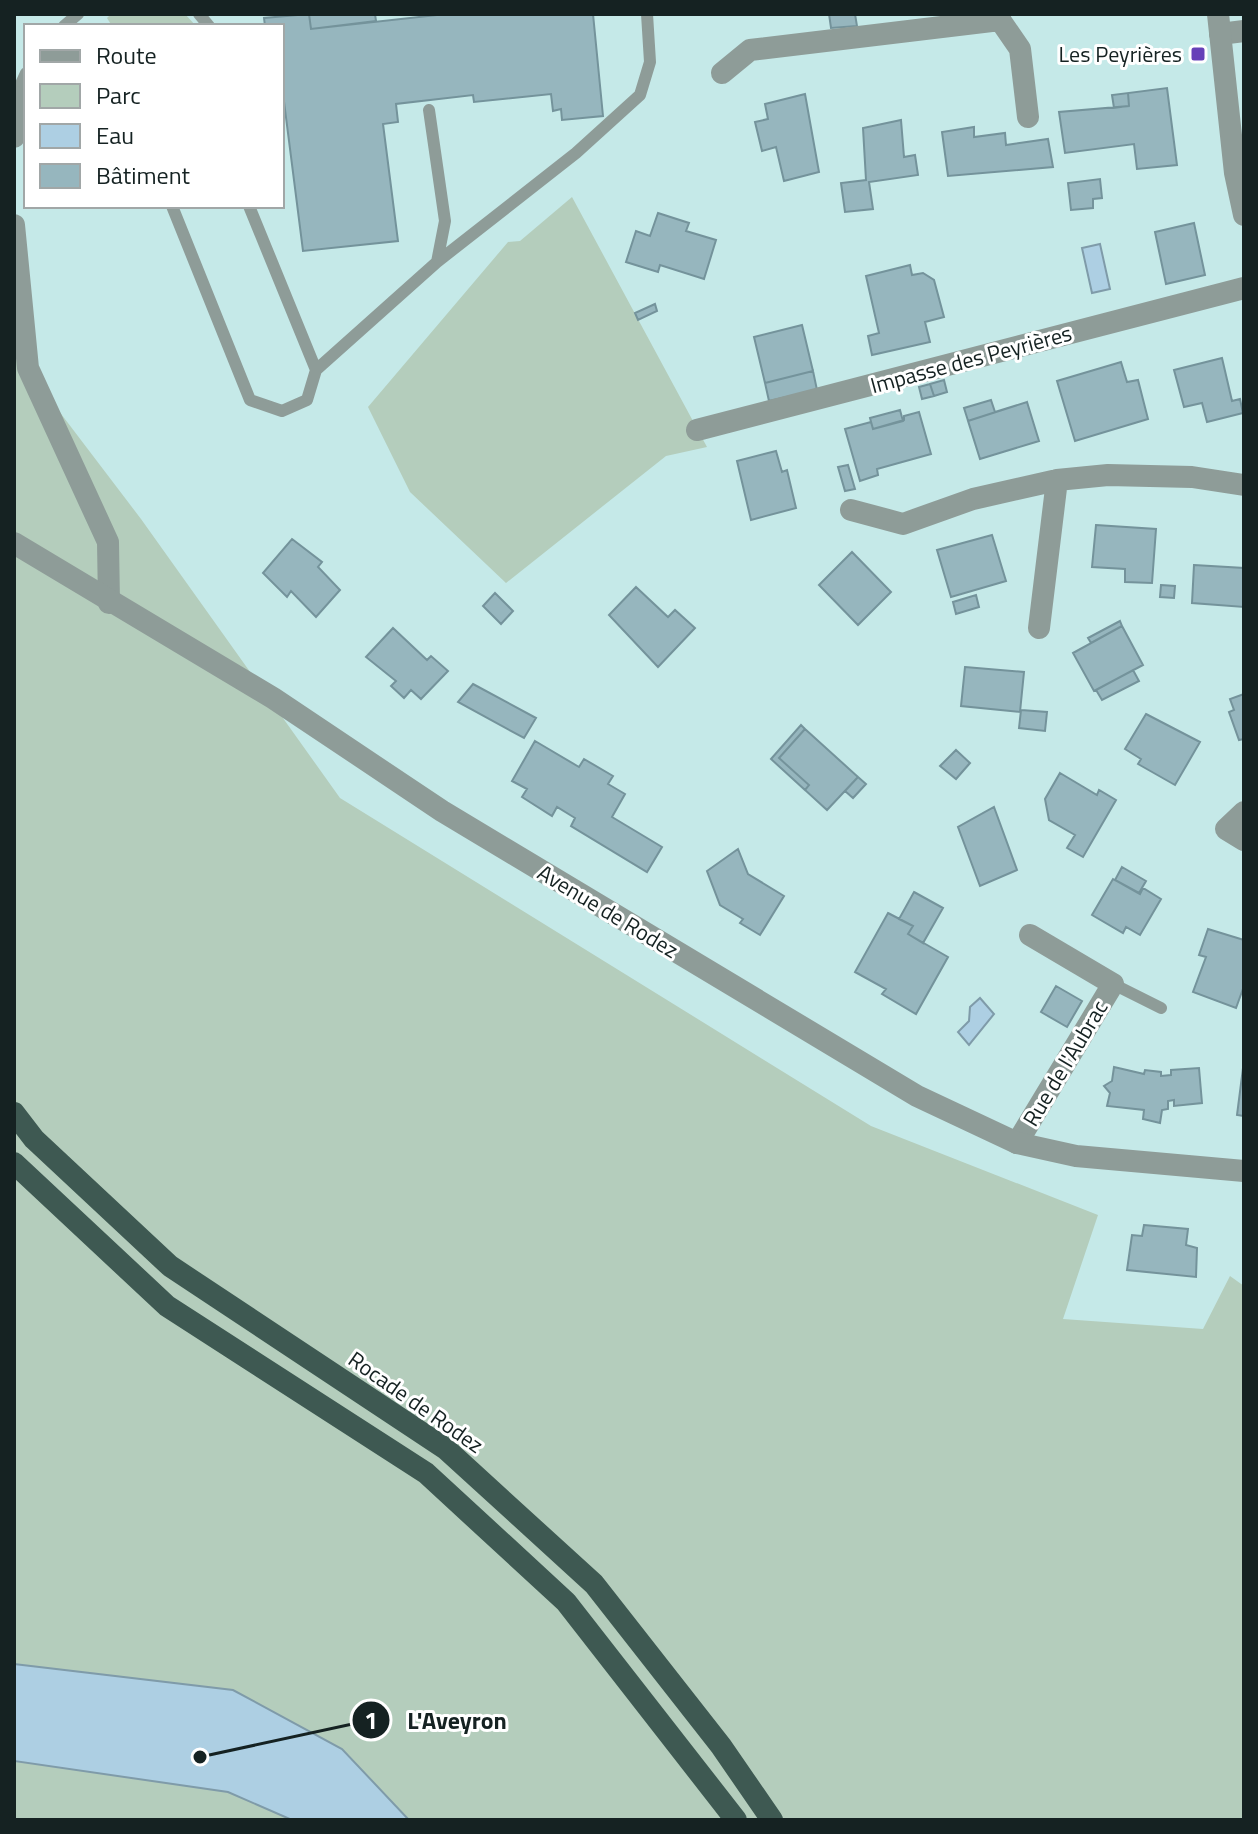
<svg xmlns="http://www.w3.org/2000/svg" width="1258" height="1834" viewBox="0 0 1258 1834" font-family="'Titillium Web',sans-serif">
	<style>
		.green { fill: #b4cdbc }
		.water { fill: #adcfe3; stroke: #7f9ba9; stroke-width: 2 }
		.building { fill: #96b6be; stroke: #74939b; stroke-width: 2 }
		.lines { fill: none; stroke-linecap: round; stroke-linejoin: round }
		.service { stroke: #8e9c98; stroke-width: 12 }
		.minor { stroke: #8e9c98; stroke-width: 22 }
		.tertiary { stroke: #8e9c98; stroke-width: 22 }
		.trunk { stroke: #3e5952; stroke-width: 22 }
		.poi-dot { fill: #6640b8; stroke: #fff; stroke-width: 3 }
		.labels { text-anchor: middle; stroke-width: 6; stroke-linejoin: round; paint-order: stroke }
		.poi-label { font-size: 22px; fill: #152222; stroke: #fff; text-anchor: end }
		.street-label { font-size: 22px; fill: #152222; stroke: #fff }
		.leader { fill: none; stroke: #152222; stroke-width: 3 }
		.callout-dot { fill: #152222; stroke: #fff; stroke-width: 3 }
		.mark-label { font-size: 24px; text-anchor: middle; font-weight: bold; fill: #fff }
		.callout-label { font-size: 24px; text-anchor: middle; font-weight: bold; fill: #152222; stroke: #fff; stroke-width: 6; stroke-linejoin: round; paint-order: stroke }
	</style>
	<rect width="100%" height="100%" fill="#c5e9e8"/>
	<path class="green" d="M111,14h74l11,12h-84l-5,-8z
		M572,197l135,250 -41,9 -160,127 -96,-91 -42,-85 140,-165 12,-1z
		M14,352l127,167 199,279 531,328 227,89 -35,104 140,10 27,-53 14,10v534h-1230z"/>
	<path class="water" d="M1100,244l10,45 -18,4 -10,-45z
		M980,998l14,16 -25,31 -11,-13 11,-11 1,-14z
		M14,1664l219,26 109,59 67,71h-117l-64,-28 -214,-31z"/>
	<path class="building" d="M309,14h66l1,7 -65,8z
		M309,14l2,15 135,-15h147l10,102 -41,4 -1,-11 -8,2 -2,-17 -77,8 -1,-7 -77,9 2,18 -15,2 15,117 -95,10 -21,-165v-60h-17l-1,-8z
		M829,14h26l2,12 -26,2z
		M1167,88l10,77 -40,4 -3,-25 -69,9 -6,-41 70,-6 -1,-13z
		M1128,93l1,13 -15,2 -2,-13z
		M805,94l14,78 -35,9 -8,-34 -14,4 -7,-29 13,-3 -3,-15z
		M901,120l3,37 11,-2 3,20 -49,7 4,27 -28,3 -4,-29 25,-3 -3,-52z
		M974,127v10l31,-4 1,12 42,-6 5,28 -105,9 -6,-44z
		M1100,179l2,19 -9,1v9l-22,2 -3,-27z
		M658,213l31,10 -3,8 30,9 -12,39 -44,-14 -2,7 -32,-10 10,-31 14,5z
		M1194,223l11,52 -39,9 -11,-52z
		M910,265l2,10 11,-2 11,7 10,37 -19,5 5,20 -58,13 -4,-19 11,-3 -13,-57z
		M655,304l2,7 -19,9 -3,-7z
		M802,325l11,46 -48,12 -11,-46z
		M1222,358l10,43 8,-2 3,14 -36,9 -5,-19 -18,4 -10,-37z
		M1121,362l6,20 11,-2 10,39 -73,22 -18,-60z
		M813,371l4,19 -48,11 -4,-18z
		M944,380l3,12 -13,4 -4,-12z
		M930,384l4,12 -12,3 -3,-12z
		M991,400l4,12 32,-10 12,39 -59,18 -16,-51z
		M1027,402l12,39 -59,18 -12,-38z
		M900,410l3,11 -30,8 -3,-11z
		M919,412l12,42 -54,15 1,6 -18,6 -15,-52 26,-7 2,7 31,-9v-4z
		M776,451l6,21 5,-2 9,38 -45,12 -14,-59z
		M848,465l7,24 -10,2 -7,-24z
		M1096,525l60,4 -4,54 -27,-1v-13l-33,-2z
		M992,535l14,46 -55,16 -14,-47z
		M292,539l30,23 -4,5 22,23 -24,27 -25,-26 -4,6 -24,-24z
		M852,552l39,40 -33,33 -39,-40z
		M1194,565l50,3v39l-52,-4z
		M1161,585l14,1 -1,12 -14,-1z
		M636,587l32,30 7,-7 20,18 -37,39 -49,-52z
		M495,593l18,18 -12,13 -18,-18z
		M976,595l3,12 -23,7 -3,-12z
		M1120,621l2,5 -31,17 -3,-5z
		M1122,626l21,39 -49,26 -21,-38z
		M393,628l34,32 4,-4 17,15 -27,28 -10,-9 -7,8 -13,-12 5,-5 -30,-24z
		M965,667l59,5 -4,40 -59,-6z
		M1133,670l6,11 -37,19 -6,-10z
		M473,684l63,34 -12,20 -66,-36z
		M1244,694v45l-5,1 -10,-28 5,-2 -4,-11z
		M1021,710l26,2 -2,19 -26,-3z
		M1146,714l54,28 -25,43 -37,-21 3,-5 -16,-10z
		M801,725l4,4 -26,29 30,27 -4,5 -34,-31z
		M805,729l53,48 -31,33 -22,-20 4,-5 -30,-27z
		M535,741l44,26 5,-8 29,17 -5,8 17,10 -13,23 50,30 -15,25 -76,-46 4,-8 -18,-11 -5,9 -30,-19 5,-8 -15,-8z
		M956,750l14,13 -14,16 -16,-13z
		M1060,773l37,22 2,-5 17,10 -33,57 -16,-9 8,-13 -26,-15 -4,-21z
		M858,777l8,7 -13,14 -8,-7z
		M994,807l23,63 -37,16 -22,-59z
		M738,849l10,25 36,22 -24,39 -20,-12 3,-4 -23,-14 -13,-34z
		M1122,867l24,14 -7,12 -24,-13z
		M1113,879l27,15 3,-6 18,11 -21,36 -14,-8 -3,6 -31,-18z
		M914,892l29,16 -20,35 -15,-9 5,-8 -14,-7z
		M888,913l25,13 -5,8 40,23 -32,57 -34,-20 4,-5 -31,-17z
		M1208,929l36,11v46l-8,22 -43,-16 13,-35 -7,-2z
		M1056,986l26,15 -15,26 -26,-15z
		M1114,1067l30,7 1,-4 16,2v4l10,-1v-5l28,-2 3,35 -28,3v-6l-6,1v8l-6,1 -2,13 -17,-4 1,-9 -37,-4 3,-13 -6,-7 8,-5z
		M1243,1068h1v48l-7,-1z
		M1144,1225l44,4 -2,16 11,3 -1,29 -69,-7 5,-35 10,1z"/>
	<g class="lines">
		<path class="service" d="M199,14l10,12
			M64,26l14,-12
			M15,97l11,-24
			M172,206l78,194 32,11 25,-11 9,-30 121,-108 8,-41 -16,-111
			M249,206l67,164
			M437,262l139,-109 64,-58 10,-33 -3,-48
			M1113,984l48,24"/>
		<path class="minor" d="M1000,20l20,29 8,68
			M1220,34l24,-3
			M722,73l28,-23 250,-30v-6
			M14,137l1,-40
			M14,225l14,143 80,174 1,61
			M697,430l547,-142
			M851,510l52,14 70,-25 84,-19 51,-5 84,2 52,8
			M1039,628l18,-148
			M1244,812l-18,17 18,11
			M1017,1143l96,-159 -83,-49"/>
		<path class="tertiary" d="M1218,14l17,159 9,42
			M14,543l259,155 169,113 475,285 100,47 59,13 168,15"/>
		<path class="trunk" d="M14,1113l20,26 136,127 276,183 148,135 127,162 51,74
			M14,1163l153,143 259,167 140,129 170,218"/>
	</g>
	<rect class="poi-dot" x="1190" y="46" width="16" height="16" rx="4"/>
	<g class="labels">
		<g class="poi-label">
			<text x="1182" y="62">Les Peyrières</text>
		</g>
		<g class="street-label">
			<text transform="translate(971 359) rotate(-15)" y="8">Impasse des Peyrières</text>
			<text transform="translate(608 911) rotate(31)" y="8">Avenue de Rodez</text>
			<text transform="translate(1065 1063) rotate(-59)" y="8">Rue de l'Aubrac</text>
			<text transform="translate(416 1402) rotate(35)" y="8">Rocade de Rodez</text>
		</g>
	</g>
	<path class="leader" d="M200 1757L371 1720"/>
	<g class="callout-dot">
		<circle cx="200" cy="1757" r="8"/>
		<circle cx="371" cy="1720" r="20"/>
	</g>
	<g class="mark-label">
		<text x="371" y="1729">1</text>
	</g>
	<g class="callout-label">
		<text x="457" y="1729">L'Aveyron</text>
	</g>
	<rect width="1258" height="1834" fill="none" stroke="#152222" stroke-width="32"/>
	<rect x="24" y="24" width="260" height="184" fill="#ffffff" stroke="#a1a7a7" stroke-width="2"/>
	<rect x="40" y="50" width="40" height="12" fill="#8e9c98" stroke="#a1a7a7" stroke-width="2"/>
	<text x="96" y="64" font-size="24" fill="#152222">Route</text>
	<rect x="40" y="84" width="40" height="24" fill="#b4cdbc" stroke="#a1a7a7" stroke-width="2"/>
	<text x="96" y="104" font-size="24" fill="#152222">Parc</text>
	<rect x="40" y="124" width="40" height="24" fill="#adcfe3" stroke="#a1a7a7" stroke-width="2"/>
	<text x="96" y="144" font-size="24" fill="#152222">Eau</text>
	<rect x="40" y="164" width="40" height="24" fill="#96b6be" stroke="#a1a7a7" stroke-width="2"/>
	<text x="96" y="184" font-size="24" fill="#152222">Bâtiment</text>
</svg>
